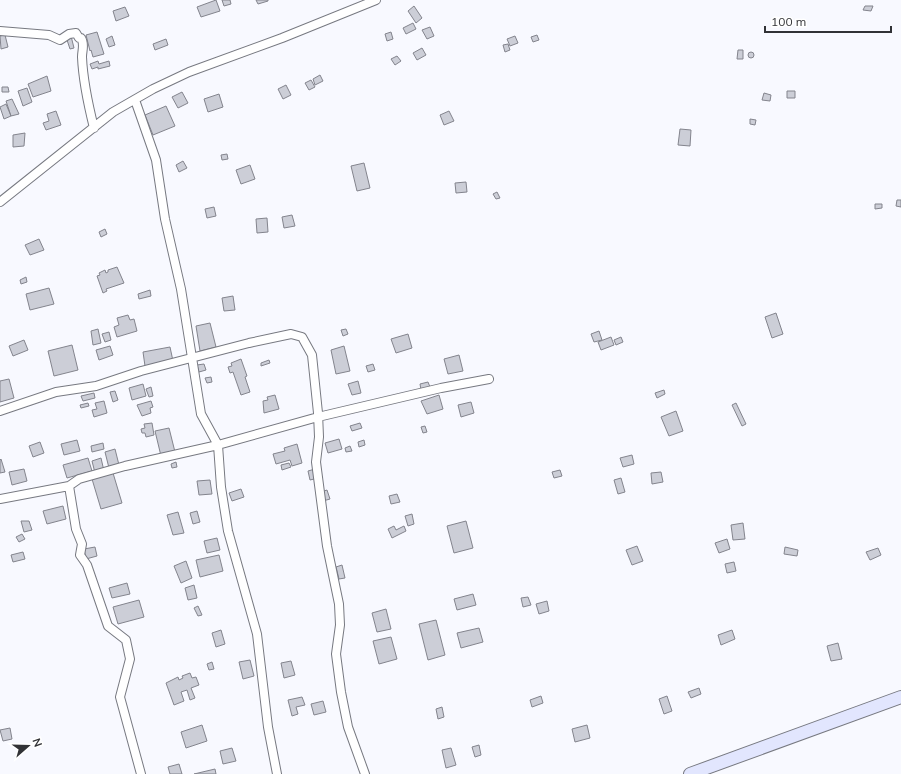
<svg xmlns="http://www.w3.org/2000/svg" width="901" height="774" viewBox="0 0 901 774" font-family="Mulish,sans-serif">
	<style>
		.building { fill: #ccced7; stroke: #83848d }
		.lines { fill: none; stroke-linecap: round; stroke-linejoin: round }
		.street-casing { stroke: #777981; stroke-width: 10 }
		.secondary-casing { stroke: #777981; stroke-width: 14 }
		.street { stroke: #fff; stroke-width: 8 }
		.secondary { stroke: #e2e6fe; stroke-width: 12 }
	</style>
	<rect width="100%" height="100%" fill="#f8f9ff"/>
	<path class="building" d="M216,0l4,11 -19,6 -4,-10z
		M222,0h8l1,4 -7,2z
		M256,0h12v1l-10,3z
		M414,6l8,12 -6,5 -8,-12z
		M865,6h8l-2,5 -8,-1z
		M125,7l4,9 -13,5 -3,-10z
		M413,23l3,6 -10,5 -3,-6z
		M430,27l4,9 -7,3 -5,-9z
		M97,32l7,22 -11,3 -2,-7 -1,1 -4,-16z
		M391,32l2,7 -6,2 -2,-7z
		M5,35l3,12 -7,2 -1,-13z
		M537,35l2,5 -6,2 -2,-5z
		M71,36l3,12 -4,1 -4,-12z
		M112,36l3,9 -6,2 -3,-8z
		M515,36l3,7 -8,3 -3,-7z
		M166,39l2,6 -13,5 -2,-6z
		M508,44l2,6 -5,2 -2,-7z
		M422,48l4,7 -9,5 -4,-7z
		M738,50h5v9h-6z
		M748 55a3 3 0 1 1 6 0a3 3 0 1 1-6 0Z
		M397,56l4,5 -6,4 -4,-6z
		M98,61l1,3 10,-3 1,5 -12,3v-2l-6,2 -2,-5z
		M320,75l3,6 -8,4 -2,-6z
		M47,76l4,15 -18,6 -5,-13z
		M311,80l4,7 -6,3 -4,-7z
		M286,85l5,10 -8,4 -5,-10z
		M2,87h6l1,5h-7z
		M27,88l5,14 -9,4 -5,-15z
		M787,91h8v7h-8z
		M182,92l6,11 -10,5 -6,-11z
		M764,93l7,2 -1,6 -8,-1z
		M219,94l4,13 -15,5 -4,-13z
		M12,99l7,15 -8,2 -5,-15z
		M6,104l5,12 -7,3 -4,-12z
		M166,106l9,20 -22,9 -8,-20z
		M56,111l5,14 -15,5 -3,-7 6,-2 -2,-7z
		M449,111l5,10 -10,4 -4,-10z
		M750,119l6,1 -1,5 -5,-1z
		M680,129l11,1 -1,16 -12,-1z
		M25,133l-1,13 -11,1v-12z
		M227,154l1,5 -6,1 -1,-5z
		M183,161l4,7 -8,4 -3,-7z
		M364,163l6,25 -13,3 -6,-25z
		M250,165l5,14 -14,5 -5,-14z
		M466,182l1,10 -11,1 -1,-10z
		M497,192l3,6 -4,1 -3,-5z
		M897,200h4v7l-5,-1z
		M875,204h7v4l-7,1z
		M214,207l2,9 -9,2 -2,-9z
		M292,215l3,11 -11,2 -2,-11z
		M267,218l1,14 -11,1 -1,-14z
		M105,229l2,5 -6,3 -2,-5z
		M39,239l5,11 -14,5 -5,-10z
		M117,267l7,16 -18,6 1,2 -4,2 -6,-17 3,-1 -1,-2 6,-3 1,3 2,-1v-2z
		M26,277l1,5 -6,2 -1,-4z
		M49,288l5,16 -24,6 -4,-16z
		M150,290l1,6 -12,3 -1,-5z
		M233,296l2,14 -11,1 -2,-13z
		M776,313l7,21 -11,4 -7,-21z
		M128,315l2,5 4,-1 3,12 -20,6 -3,-10 5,-2 -2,-7z
		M210,323l6,24 -16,4 -4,-25z
		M98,329l3,14 -8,2 -2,-14z
		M346,329l2,5 -5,2 -2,-6z
		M599,331l3,9 -8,2 -3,-8z
		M109,332l2,8 -6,2 -3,-8z
		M408,334l4,14 -16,5 -5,-14z
		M611,337l3,8 -13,5 -3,-8z
		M621,337l2,5 -7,3 -2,-5z
		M24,340l4,10 -15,6 -4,-10z
		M72,345l6,25 -24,6 -6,-25z
		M110,346l3,9 -14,5 -3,-10z
		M344,346l6,25 -14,3 -5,-24z
		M170,347l3,14 -28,5 -2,-14z
		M459,355l4,16 -15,3 -4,-15z
		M241,359l6,17 -2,1 5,15 -9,3 -8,-23 -3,1 -2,-6 4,-1 -1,-3z
		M269,360l1,3 -9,3v-3z
		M204,364l2,6 -7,2 -2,-7z
		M373,364l2,6 -7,2 -2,-6z
		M211,377l1,5 -5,1 -2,-5z
		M9,379l5,19 -14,4v-21z
		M358,381l3,12 -9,2 -4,-11z
		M428,382l2,5 -9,3 -1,-6z
		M143,384l3,12 -14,4 -3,-12z
		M151,387l2,9 -4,1 -3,-8z
		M664,390l1,4 -8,4 -2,-5z
		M115,391l3,9 -5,2 -3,-10z
		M94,393l1,5 -12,3 -2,-5z
		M275,395l4,14 -15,4 -1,-12 5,-1 -1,-3z
		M439,395l4,14 -16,5 -6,-13z
		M104,401l3,12 -13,4 -2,-7 5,-1 -2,-6z
		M151,401l2,6 -3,1 1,5 -9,3 -5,-11z
		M471,402l3,11 -13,4 -3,-12z
		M88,403l1,3 -8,2 -1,-3z
		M736,403l10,21 -4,2 -10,-21z
		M676,411l7,20 -14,5 -8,-19z
		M152,423l2,12 -8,2 -1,-4h-3l-1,-4 4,-1 -1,-4z
		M360,423l2,5 -10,3 -2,-5z
		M425,426l2,6 -4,1 -2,-6z
		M169,428l6,24 -14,4 -6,-25z
		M339,439l3,10 -14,4 -3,-10z
		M77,440l3,11 -16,4 -3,-11z
		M364,440l1,5 -6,2 -1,-5z
		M40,442l4,11 -11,4 -4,-11z
		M103,443l1,6 -12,3 -1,-6z
		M297,444l5,19 -10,3 -2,-6 -14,4 -3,-10 12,-3 -1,-3z
		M350,446l2,5 -6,1 -1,-4z
		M115,449l4,16 -10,3 -4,-16z
		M632,455l2,9 -11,3 -3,-9z
		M88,458l4,13 -25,7 -4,-13z
		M101,458l3,13 -9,2 -3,-12z
		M1,459l4,13 -5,1v-13z
		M176,462l1,5 -5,1 -1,-4z
		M289,463l2,4 -9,3 -1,-5z
		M24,469l3,12 -15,4 -3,-13z
		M315,469l3,9 -8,2 -2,-9z
		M560,470l2,6 -8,2 -2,-6z
		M661,472l2,10 -11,2 -1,-11z
		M113,473l9,30 -21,6 -9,-30z
		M621,478l4,14 -7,2 -4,-14z
		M210,480l2,14 -13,1 -2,-14z
		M241,489l3,8 -12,4 -3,-8z
		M327,490l3,9 -7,2 -2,-9z
		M397,494l3,8 -9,2 -2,-8z
		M63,506l3,13 -19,5 -4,-13z
		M197,511l3,11 -7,2 -3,-11z
		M178,512l6,21 -11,2 -6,-20z
		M412,514l2,10 -6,2 -3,-10z
		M21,521h8l3,9 -8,2z
		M466,521l7,27 -19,5 -7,-27z
		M743,523l2,16 -12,1 -2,-15z
		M394,526l2,4 8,-4 2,5 -14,7 -4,-9z
		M22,534l3,5 -6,3 -3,-5z
		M217,538l3,12 -13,3 -3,-12z
		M727,539l3,10 -11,4 -4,-10z
		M637,546l6,15 -11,4 -6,-15z
		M95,547l2,9 -11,3 -2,-10z
		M785,547l13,3 -1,6 -13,-2z
		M878,548l3,7 -11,5 -4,-8z
		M23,552l2,7 -12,3 -2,-7z
		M219,555l4,16 -23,6 -4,-17z
		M186,561l6,17 -11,5 -7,-17z
		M734,562l2,9 -9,2 -2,-9z
		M342,565l3,13 -6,1 -3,-12z
		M127,583l3,11 -18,4 -3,-10z
		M194,585l3,13 -9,2 -3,-12z
		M473,594l3,11 -19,5 -3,-11z
		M528,597l3,8 -8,2 -2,-9z
		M139,600l5,17 -26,7 -5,-17z
		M547,601l2,10 -10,3 -3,-10z
		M198,606l4,9 -4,1 -4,-8z
		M386,609l5,20 -14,3 -5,-19z
		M436,620l9,35 -17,5 -9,-36z
		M479,628l4,14 -22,6 -4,-15z
		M221,630l4,14 -9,3 -4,-14z
		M732,630l3,9 -14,6 -3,-10z
		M391,637l6,22 -18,5 -6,-23z
		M838,643l4,16 -11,2 -4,-15z
		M250,660l4,16 -11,3 -4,-17z
		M291,661l4,14 -11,3 -3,-15z
		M212,662l2,7 -5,1 -2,-6z
		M190,673l2,5 4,-1 3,8 -8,3 4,10 -5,2 -3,-10 -6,2 3,9 -10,4 -8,-22 12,-6 1,3 4,-2 -1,-2z
		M699,688l2,6 -10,4 -3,-6z
		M541,696l2,7 -11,4 -2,-7z
		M667,696l5,15 -8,3 -5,-15z
		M302,697l3,8 -9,2 2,7 -6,2 -4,-16z
		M323,701l3,11 -12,3 -3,-11z
		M442,707l2,10 -6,2 -2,-10z
		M202,725l5,16 -21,7 -5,-16z
		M587,725l3,13 -15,4 -3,-13z
		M10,728l2,11 -9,2 -3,-11z
		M479,745l2,10 -6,2 -3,-10z
		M232,748l4,13 -13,3 -3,-13z
		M451,748l5,17 -10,3 -4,-18z
		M179,764l3,10h-12l-2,-7z
		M215,769l1,5h-22z"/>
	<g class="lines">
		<g class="street-casing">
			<path id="street" d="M0,31l49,4 11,5 9,-6 7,-1 3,5h2c4,6 1,12 1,19 1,24 6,47 12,71
				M135,100l21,60 9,59 16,70 20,125 17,31 3,42 7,44 29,103 11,93 9,47
				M0,202l113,-90 40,-23 36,-17 93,-34 94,-38
				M0,411l56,-19 40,-6 45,-15 108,-28 42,-9 11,3 10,18 6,58 1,24 -3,25 11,84 12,58 1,21 -4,29 5,38 7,35 17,47
				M69,486l7,43 6,15 -2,11 7,10 21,61 18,14 4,19 -10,38 21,77
				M0,499l69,-13 10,-7 46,-13 93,-21 100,-28 123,-29 48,-9"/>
		</g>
		<g class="secondary-casing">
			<path id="secondary" d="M690,774l211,-77"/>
		</g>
		<use href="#street" class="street"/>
		<use href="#secondary" class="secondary"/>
	</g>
	<g transform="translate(28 746) rotate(70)" stroke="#ffffff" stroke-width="3" paint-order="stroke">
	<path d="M0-3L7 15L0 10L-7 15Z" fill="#313236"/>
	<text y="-6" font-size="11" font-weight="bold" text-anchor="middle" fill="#313236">N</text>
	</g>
	<path d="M765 26v6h126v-6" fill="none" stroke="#313236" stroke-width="2"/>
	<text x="771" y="26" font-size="12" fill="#313236" stroke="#ffffff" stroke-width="3" paint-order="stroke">100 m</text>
</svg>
